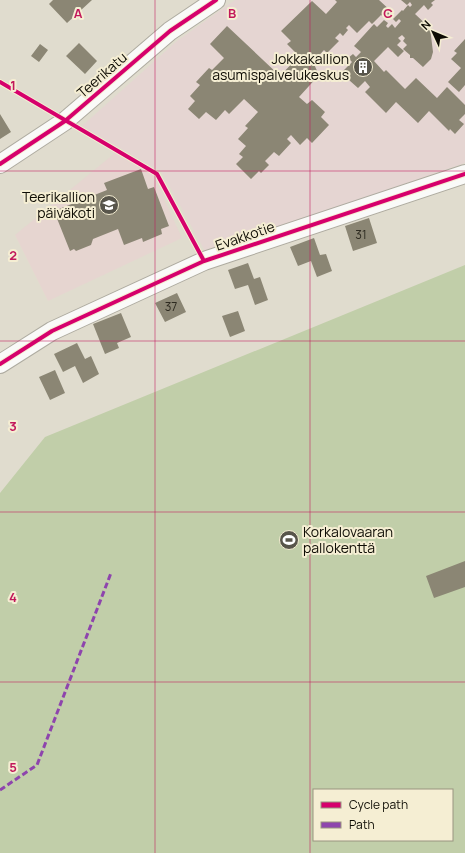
<svg xmlns="http://www.w3.org/2000/svg" width="465" height="853" viewBox="0 0 465 853" font-family="Manrope,sans-serif">
	<style>
		.commercial { fill: #e5d5d2 }
		.education { fill: #e6d5d0 }
		.green { fill: #c1cea9; fill-rule: evenodd }
		.building { fill: #8b8674 }
		.lines { fill: none; stroke-linecap: round; stroke-linejoin: round }
		.minor-casing { stroke: #aeaba0; stroke-width: 20 }
		.minor { stroke: #fafaf8; stroke-width: 18 }
		.quiet { stroke: #8e44ad; stroke-width: 3; stroke-dasharray: 6 3; stroke-linecap: butt }
		.cycleway-casing { stroke: #f5eed3; stroke-width: 6 }
		.cycleway { stroke: #d6006c; stroke-width: 4 }
		.grid { fill: none; stroke: #c2185b; stroke-width: 1; stroke-opacity: 0.55 }
		.labels { text-anchor: middle; stroke-width: 4; stroke-linejoin: round; paint-order: stroke }
		.number-label { font-size: 12px; fill: #2d2a20 }
		.poi-label { font-size: 14px; fill: #0e0c04; stroke: #f5eed3; text-anchor: end }
		.street-label { font-size: 14px; fill: #0e0c04; stroke: #f5eed3 }
		.grid-label { font-size: 13px; text-anchor: middle; font-weight: bold; fill: #c2185b; stroke: #f5eed3; stroke-width: 4; stroke-linejoin: round; paint-order: stroke }
	</style>
	<rect width="100%" height="100%" fill="#e0dcce"/>
	<path class="commercial" d="M235,0h230v163l-259,90 -44,-81 -80,-46 95,-85z"/>
	<path class="education" d="M115,153l38,22 29,63 -134,63 -33,-66z"/>
	<path class="green" d="M465,265v588h-465v-360l45,-56zM314,790h138v50h-138z"/>
	<path class="building" d="M53,0h39l-25,23 -18,-19z
		M335,0h44l13,12 -7,6 -4,-3 -9,9 -3,-3 -12,12 -8,-8 -3,3 2,2 -5,6 -3,-3 -5,5 4,3 -12,12 -3,-3 -11,12 6,13 -20,22 8,7 5,-4 13,12 -4,5 8,8 -17,18 -5,-5 -7,7 -9,-10 -4,4 4,4 -12,13 -5,-4 -9,9 4,4 -8,8 -2,-2 -8,8 -15,-15 7,-7 -4,-3 7,-8 -8,-7 10,-11 -3,-2 13,-14 -14,-13 -15,15 -4,-4 -9,10 -10,-8 -7,7 -11,-10 7,-8 -5,-5 10,-11 -4,-3 13,-14 3,2 12,-12 -14,-14 17,-18 53,50 19,-20 -12,-12 4,-3 -10,-10 31,-30 14,13 11,-12z
		M401,0h34l-4,3 2,2 -5,5 -4,-5 -9,9 15,14 3,24 -2,7 -8,8 -10,-9h-3v-3l-7,-6 4,-4 -4,-4 2,-3 -3,-3 -4,3 3,3 -4,4 7,6 -6,6 -10,-10 -14,14 10,11 2,-2 19,19 11,-11 21,20 10,-11 18,18v9l-6,6 5,4 -9,10 -5,-5 -1,2 -20,-20 -11,12 -22,-21 -10,11 -21,-21 5,-5 -5,-6 -7,7 -17,-15 11,-11 -4,-4 5,-4 3,3 5,-5 -7,-6 20,-22 3,3 7,-7 4,3 -2,3 2,2 4,-4 3,4 6,-7 -2,-2 -3,3 -3,-3 9,-9 1,1 5,-6 2,2 2,-2 -2,-3 -3,3z
		M465,39v46l-6,7 -11,-10 13,-14 -10,-9 6,-6 -3,-2z
		M79,43l18,18 -12,13 -19,-18z
		M40,44l8,6 -9,12 -8,-6z
		M0,114l11,18 -11,7z
		M141,169l7,20 6,-2 15,39 -8,3 1,5 -19,8 -1,-4 -18,7 -6,-16 -25,10 -2,6 -15,6 -2,-2 -4,2 -16,-40 53,-21 -3,-7z
		M369,218l8,25 -24,8 -8,-25z
		M314,238l6,17 6,-1 6,17 -15,6 -6,-16 -13,5 -8,-19z
		M248,263l6,16 6,-2 8,23 -13,5 -7,-20 -13,4 -7,-19z
		M177,293l9,19 -21,10 -10,-19z
		M238,311l7,20 -15,6 -8,-21z
		M121,313l10,24 -14,6 2,5 -14,6 -12,-30z
		M77,343l8,16 6,-3 8,18 -16,9 -8,-17 -12,6 -9,-18z
		M55,370l10,23 -15,7 -11,-23z
		M465,561v26l-31,11 -8,-22z"/>
	<g class="lines">
		<g class="minor-casing">
			<path id="minor" d="M0,164l65,-43 105,-90 46,-31
				M0,364l52,-33 152,-70 261,-87"/>
		</g>
		<use href="#minor" class="minor"/>
		<path class="quiet" d="M0,790l37,-25 74,-192"/>
		<g class="cycleway-casing">
			<path id="cycleway" d="M0,82l157,92 47,87
				M0,164l65,-43 105,-90 46,-31
				M0,364l52,-33 152,-70 261,-87"/>
		</g>
		<use href="#cycleway" class="cycleway"/>
	</g>
	<path class="grid" d="M155,0v853M310,0v853M0,171h465M0,341h465M0,512h465M0,682h465"/>
	<defs>
		<g id="building-disc" transform="scale(1)"><circle r="9.5" fill="#58554b" stroke="#f5eed3"/><path d="M-4-6H4V6H1V3H-1V6H-4ZM-2.5-4.3h1.7v1.8h-1.7ZM.8-4.3h1.7v1.8H.8ZM-2.5-1h1.7V.8h-1.7ZM.8-1h1.7V.8H.8Z" fill="#fff"/></g>
		<g id="school-disc" transform="scale(1)"><circle r="9.5" fill="#58554b" stroke="#f5eed3"/><path d="M0-5L7-2L0 1L-7-2ZM-4 1L0 2.5L4 1V4Q0 6-4 4Z" fill="#fff"/></g>
		<g id="stadium-disc" transform="scale(1)"><circle r="9.5" fill="#58554b" stroke="#f5eed3"/><path d="M0-5a6.5 5 0 1 0 0 10a6.5 5 0 1 0 0-10ZM-3.5-1.8h7v3.6h-7Z" fill="#fff"/></g>
	</defs>
	<g fill-rule="evenodd">
		<use href="#building-disc" x="363" y="67"/>
		<use href="#school-disc" x="109" y="205"/>
		<use href="#stadium-disc" x="289" y="540"/>
	</g>
	<g class="labels">
		<g class="number-label">
			<text x="361" y="239">31</text>
			<text x="171" y="311">37</text>
		</g>
		<g class="poi-label">
			<text x="349" y="64">Jokkakallion<tspan x="349" dy="16">asumispalvelukeskus</tspan></text>
			<text x="95" y="202">Teerikallion<tspan x="95" dy="16">päiväkoti</tspan></text>
			<text x="303" y="537" text-anchor="start">Korkalovaaran<tspan x="303" dy="16">pallokenttä</tspan></text>
		</g>
		<g class="street-label">
			<text transform="translate(102 75) rotate(-41)" y="5">Teerikatu</text>
			<text transform="translate(245 236) rotate(-19)" y="5">Evakkotie</text>
		</g>
	</g>
	<g class="grid-label">
		<text x="78" y="18">A</text>
		<text x="232" y="18">B</text>
		<text x="388" y="18">C</text>
		<text x="13" y="90">1</text>
		<text x="13" y="260">2</text>
		<text x="13" y="431">3</text>
		<text x="13" y="602">4</text>
		<text x="13" y="772">5</text>
	</g>
	<rect x="313" y="789" width="140" height="52" fill="#f5eed3" stroke="#999480"/>
	<rect x="321" y="802" width="20" height="6" fill="#d6006c" stroke="#999480"/>
	<text x="349" y="809" font-size="12" fill="#0e0c04">Cycle path</text>
	<rect x="321" y="822" width="20" height="6" fill="#8e44ad" stroke="#999480"/>
	<text x="349" y="829" font-size="12" fill="#0e0c04">Path</text>
	<g transform="translate(433 32) rotate(314)" stroke="#f5eed3" stroke-width="3" paint-order="stroke">
	<path d="M0-3L7 15L0 10L-7 15Z" fill="#0e0c04"/>
	<text y="-6" font-size="11" font-weight="bold" text-anchor="middle" fill="#0e0c04">N</text>
	</g>
</svg>
